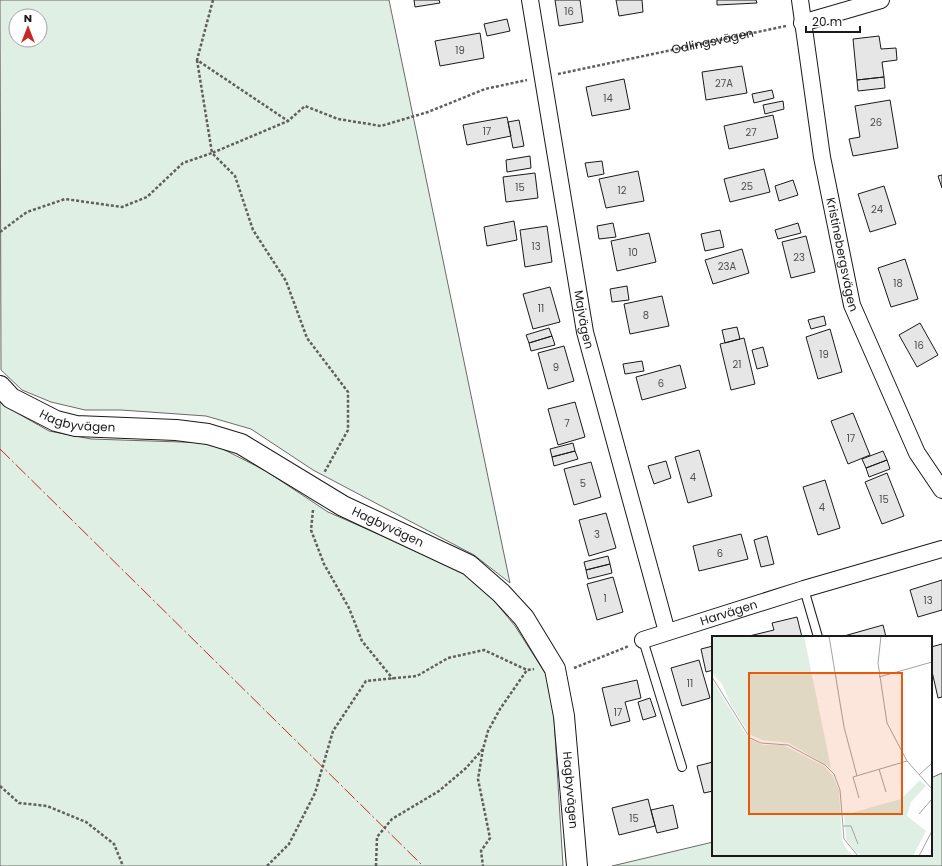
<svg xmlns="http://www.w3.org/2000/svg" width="942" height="866" viewBox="0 0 942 866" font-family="Poppins,sans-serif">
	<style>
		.green { fill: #e0efe3; stroke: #6a6a6a; fill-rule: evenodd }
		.building { fill: #e6e6e6; stroke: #1a1a1a }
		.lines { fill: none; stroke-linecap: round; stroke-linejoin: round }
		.service-casing { stroke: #1a1a1a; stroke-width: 10 }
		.minor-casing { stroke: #1a1a1a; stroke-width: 18 }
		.tertiary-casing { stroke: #1a1a1a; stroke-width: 22 }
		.path { stroke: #5f5f5f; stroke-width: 2.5; stroke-dasharray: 3 2; stroke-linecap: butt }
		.service { stroke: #fff; stroke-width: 8 }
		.minor { stroke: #fff; stroke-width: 16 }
		.tertiary { stroke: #fff; stroke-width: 20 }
		.power { stroke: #c62828; stroke-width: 1; stroke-dasharray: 14 3 2 3; stroke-linecap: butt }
		.labels { text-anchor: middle; stroke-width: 3; stroke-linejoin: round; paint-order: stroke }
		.number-label { font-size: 10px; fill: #4d4d4d }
		.street-label { font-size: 12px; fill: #1a1a1a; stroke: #fff }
		.inset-road { fill: none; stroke: #a3a3a3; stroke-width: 1 }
		.view { fill: #e8590c; fill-opacity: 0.15; stroke: #e8590c; stroke-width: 2 }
		.inset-edge { fill: none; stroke: #1a1a1a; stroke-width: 2 }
	</style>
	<rect width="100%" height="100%" fill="#fff"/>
	<path class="green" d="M0,0h389l121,583 -36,-28 -161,-85 -62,-41 -45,-13 -85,-6h-36l-34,-8 -29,-12 -21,-20zM16,16h24v24h-24z
		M0,401l3,4 46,26 42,8 120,4 55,28 62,41 134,59 30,27 23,28 32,50 7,42 9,148h-563z
		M942,773v93h-330l101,-24v13h218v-77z"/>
	<path class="building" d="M414,0h25l1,3 -25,4z
		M555,0h25l3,22 -24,4z
		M616,0h26l1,12 -24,4z
		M717,0h39l1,3 -40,2z
		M507,19l3,12 -23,5 -3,-12z
		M480,33l4,25 -44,8 -5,-25z
		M879,36l2,13 15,-1 1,12 -15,2 2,15 -27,3 -4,-41z
		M742,66l5,27 -41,7 -4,-28z
		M884,77l1,11 -27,3 -1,-11z
		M624,79l6,30 -38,7 -6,-29z
		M772,90l2,8 -20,5 -2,-9z
		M890,100l8,48 -45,8 -4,-17 11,-2 -5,-31z
		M783,101l1,8 -19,5 -2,-9z
		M773,115l5,23 -49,11 -5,-23z
		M507,117l4,19 -44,9 -4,-20z
		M519,120l5,26 -11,2 -5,-26z
		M530,156l1,12 -24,4 -1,-12z
		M602,161l2,13 -16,3 -3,-14z
		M764,169l6,23 -40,10 -6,-23z
		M638,171l6,30 -38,7 -7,-29z
		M535,173l3,25 -32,4 -3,-25z
		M942,175v13l-4,-12z
		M793,180l5,15 -19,6 -4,-15z
		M884,186l12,38 -26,8 -12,-38z
		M514,221l3,19 -30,6 -3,-19z
		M613,223l3,14 -17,2 -2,-13z
		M798,223l3,10 -23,6 -3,-9z
		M547,226l5,36 -27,5 -5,-37z
		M720,230l4,17 -19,4 -4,-17z
		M649,233l7,29 -39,9 -6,-30z
		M806,236l9,36 -24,6 -9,-36z
		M742,249l7,24 -36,11 -8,-24z
		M905,259l13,40 -27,8 -13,-39z
		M627,286l2,14 -17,2 -2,-13z
		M550,287l10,35 -27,7 -10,-35z
		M662,296l7,30 -39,8 -6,-30z
		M824,316l2,9 -15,4 -3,-9z
		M920,323l18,32 -21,12 -18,-32z
		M737,327l3,12 -15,4 -3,-13z
		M549,328l3,8 -23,7 -3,-8z
		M830,329l12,43 -24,7 -12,-42z
		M552,336l3,9 -24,6 -2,-8z
		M744,338l11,46 -24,6 -11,-46z
		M564,346l10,35 -26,8 -10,-36z
		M763,347l5,19 -11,3 -5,-19z
		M642,361l2,10 -19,3 -2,-10z
		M680,365l6,23 -44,12 -6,-23z
		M575,402l10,35 -27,8 -10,-36z
		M853,413l17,42 -22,9 -17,-43z
		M573,443l2,8 -23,6 -2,-8z
		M699,450l13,46 -24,7 -13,-46z
		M575,451l3,8 -24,7 -2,-9z
		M883,451l4,9 -21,8 -4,-9z
		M887,460l3,9 -21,8 -3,-9z
		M666,461l5,17 -17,6 -6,-18z
		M591,462l10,35 -27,8 -10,-36z
		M887,473l17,43 -22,8 -17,-42z
		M825,480l15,48 -22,7 -15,-48z
		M606,513l10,35 -27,8 -10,-36z
		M741,534l7,25 -49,12 -6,-25z
		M767,536l7,28 -13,3 -7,-27z
		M608,556l2,8 -24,6 -2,-8z
		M610,564l2,9 -24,6 -2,-9z
		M613,577l10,35 -26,8 -10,-36z
		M942,580v30l-24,7 -8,-27z
		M797,617l5,20h-57l29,-7 -2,-7z
		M883,625l3,12h-41l-1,-1z
		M942,644v53l-4,1 -7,-31v-20z
		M713,646v24l-7,2 -5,-23z
		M699,660l11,38 -28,8 -11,-38z
		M637,680l4,18 -16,4 5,19 -19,5 -9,-38z
		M650,698l6,18 -13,4 -5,-18z
		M713,762v29l-9,2 -7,-27z
		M648,799l7,27 -36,9 -7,-27z
		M673,805l5,23 -21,5 -6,-23z"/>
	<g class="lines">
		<g class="service-casing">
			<path id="service" d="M804,589l14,48
				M643,640l39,127"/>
		</g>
		<g class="minor-casing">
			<g id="minor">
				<path id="s2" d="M530,0l55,332 82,300"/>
				<path id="s3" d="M800,0l22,157 30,148 65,148 25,37"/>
				<path d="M802,23l79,-23"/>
				<path id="s4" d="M643,640l161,-51 138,-40"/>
			</g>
		</g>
		<g class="tertiary-casing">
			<g id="tertiary">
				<path id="s5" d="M0,386l11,12 45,23 20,5 100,4 32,4 33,10 102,62 126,59 32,28 23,25 31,51 9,47 13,150"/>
			</g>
		</g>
		<g class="path">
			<path d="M213,0l-16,60 91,61 17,-15 33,13 43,7 47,-14 57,-23 42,-9"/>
			<path d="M197,60l15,93 76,-32"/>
			<path id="s1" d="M558,74l228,-48"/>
			<path d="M0,232l27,-20 38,-13 57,8 25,-10 36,-34 29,-10 23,23 18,54 33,51 21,57 41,54v38l-24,43"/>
			<path d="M313,510l-2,20 13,34 25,44 13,33 31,38"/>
			<path d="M574,668l55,-22"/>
			<path d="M483,749l-5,30 12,59 -9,13 2,15"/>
			<path d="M0,786l19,17 28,3 39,16 28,22 9,22"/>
			<path d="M267,866l22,-22 26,-51 18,-62 33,-50 51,-5 31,-18 36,-8 43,20 7,-1"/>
			<path d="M376,866l1,-29 15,-18 47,-28 27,-23 17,-19 5,-18 12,-22 27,-39"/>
		</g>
		<use href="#service" class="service"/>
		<use href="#minor" class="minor"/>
		<use href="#tertiary" class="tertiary"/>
		<path class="power" d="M0,449l423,417"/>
	</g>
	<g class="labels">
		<g class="number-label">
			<text x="569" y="15">16</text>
			<text x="460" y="54">19</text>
			<text x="724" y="87">27A</text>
			<text x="608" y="102">14</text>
			<text x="876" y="126">26</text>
			<text x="487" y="135">17</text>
			<text x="751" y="136">27</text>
			<text x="747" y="190">25</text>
			<text x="520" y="191">15</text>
			<text x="622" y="194">12</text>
			<text x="877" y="213">24</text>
			<text x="536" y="250">13</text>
			<text x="633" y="256">10</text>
			<text x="799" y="261">23</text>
			<text x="727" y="270">23A</text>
			<text x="898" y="287">18</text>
			<text x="541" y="312">11</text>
			<text x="646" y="319">8</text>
			<text x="919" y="349">16</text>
			<text x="824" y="358">19</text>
			<text x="737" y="368">21</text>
			<text x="556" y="371">9</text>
			<text x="661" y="387">6</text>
			<text x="567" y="427">7</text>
			<text x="851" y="442">17</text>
			<text x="693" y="481">4</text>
			<text x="583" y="487">5</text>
			<text x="884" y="503">15</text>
			<text x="822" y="511">4</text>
			<text x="597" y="538">3</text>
			<text x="720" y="557">6</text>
			<text x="605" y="602">1</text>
			<text x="928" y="604">13</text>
			<text x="690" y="687">11</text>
			<text x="618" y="716">17</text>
			<text x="634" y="822">15</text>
		</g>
		<g class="street-label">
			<text dy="4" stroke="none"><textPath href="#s1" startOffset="158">Odlingsvägen</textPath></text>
			<text dy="4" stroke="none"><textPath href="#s3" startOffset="258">Kristinebergsvägen</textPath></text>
			<text dy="4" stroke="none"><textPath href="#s2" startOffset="324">Majvägen</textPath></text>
			<text dy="4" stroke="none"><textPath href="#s5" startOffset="88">Hagbyvägen</textPath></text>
			<text dy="4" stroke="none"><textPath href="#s5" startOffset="423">Hagbyvägen</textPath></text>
			<text dy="4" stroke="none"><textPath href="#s4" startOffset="90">Harvägen</textPath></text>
			<text dy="4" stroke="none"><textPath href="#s5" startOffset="771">Hagbyvägen</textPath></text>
		</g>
	</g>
	<g transform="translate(712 636)">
		<rect width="220" height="220" fill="#fff"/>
		<path d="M0,0h92l27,132 -42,-25 -27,-3 -13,-6 -18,-29 -9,-21 -10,-11zM0,44l37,59 14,6h20l41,21 8,9 7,15 3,49 3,8 8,9h-141zM208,144l6,6 -15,16 -4,14 19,15 -13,25h-50l-8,-4 -9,-13 -2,-24 57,-16z" fill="#e0efe3"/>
		<path class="inset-road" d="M117,0l15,91 13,49M169,0l-3,27 9,60 20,38 25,28M0,41l38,61 11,5 27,2 37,20 9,9 6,16 4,49 14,17M167,41l53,-15M167,133l7,23M207,139l13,-12M147,162l-6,-21 54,-16M207,178l13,-15M131,190h8l7,18M207,220l13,-25"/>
		<path class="view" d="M37,37h153v141h-153z"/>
		<rect width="220" height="220" class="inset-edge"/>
	</g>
	<g transform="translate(28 28)"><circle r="19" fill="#ffffff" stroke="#a3a3a3"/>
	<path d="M0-3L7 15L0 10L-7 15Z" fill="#c62828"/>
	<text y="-6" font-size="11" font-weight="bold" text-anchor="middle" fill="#1a1a1a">N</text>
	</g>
	<path d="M806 26v6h54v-6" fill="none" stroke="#1a1a1a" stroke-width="2"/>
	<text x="812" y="26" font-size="12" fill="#1a1a1a" stroke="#ffffff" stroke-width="3" paint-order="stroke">20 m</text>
</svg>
